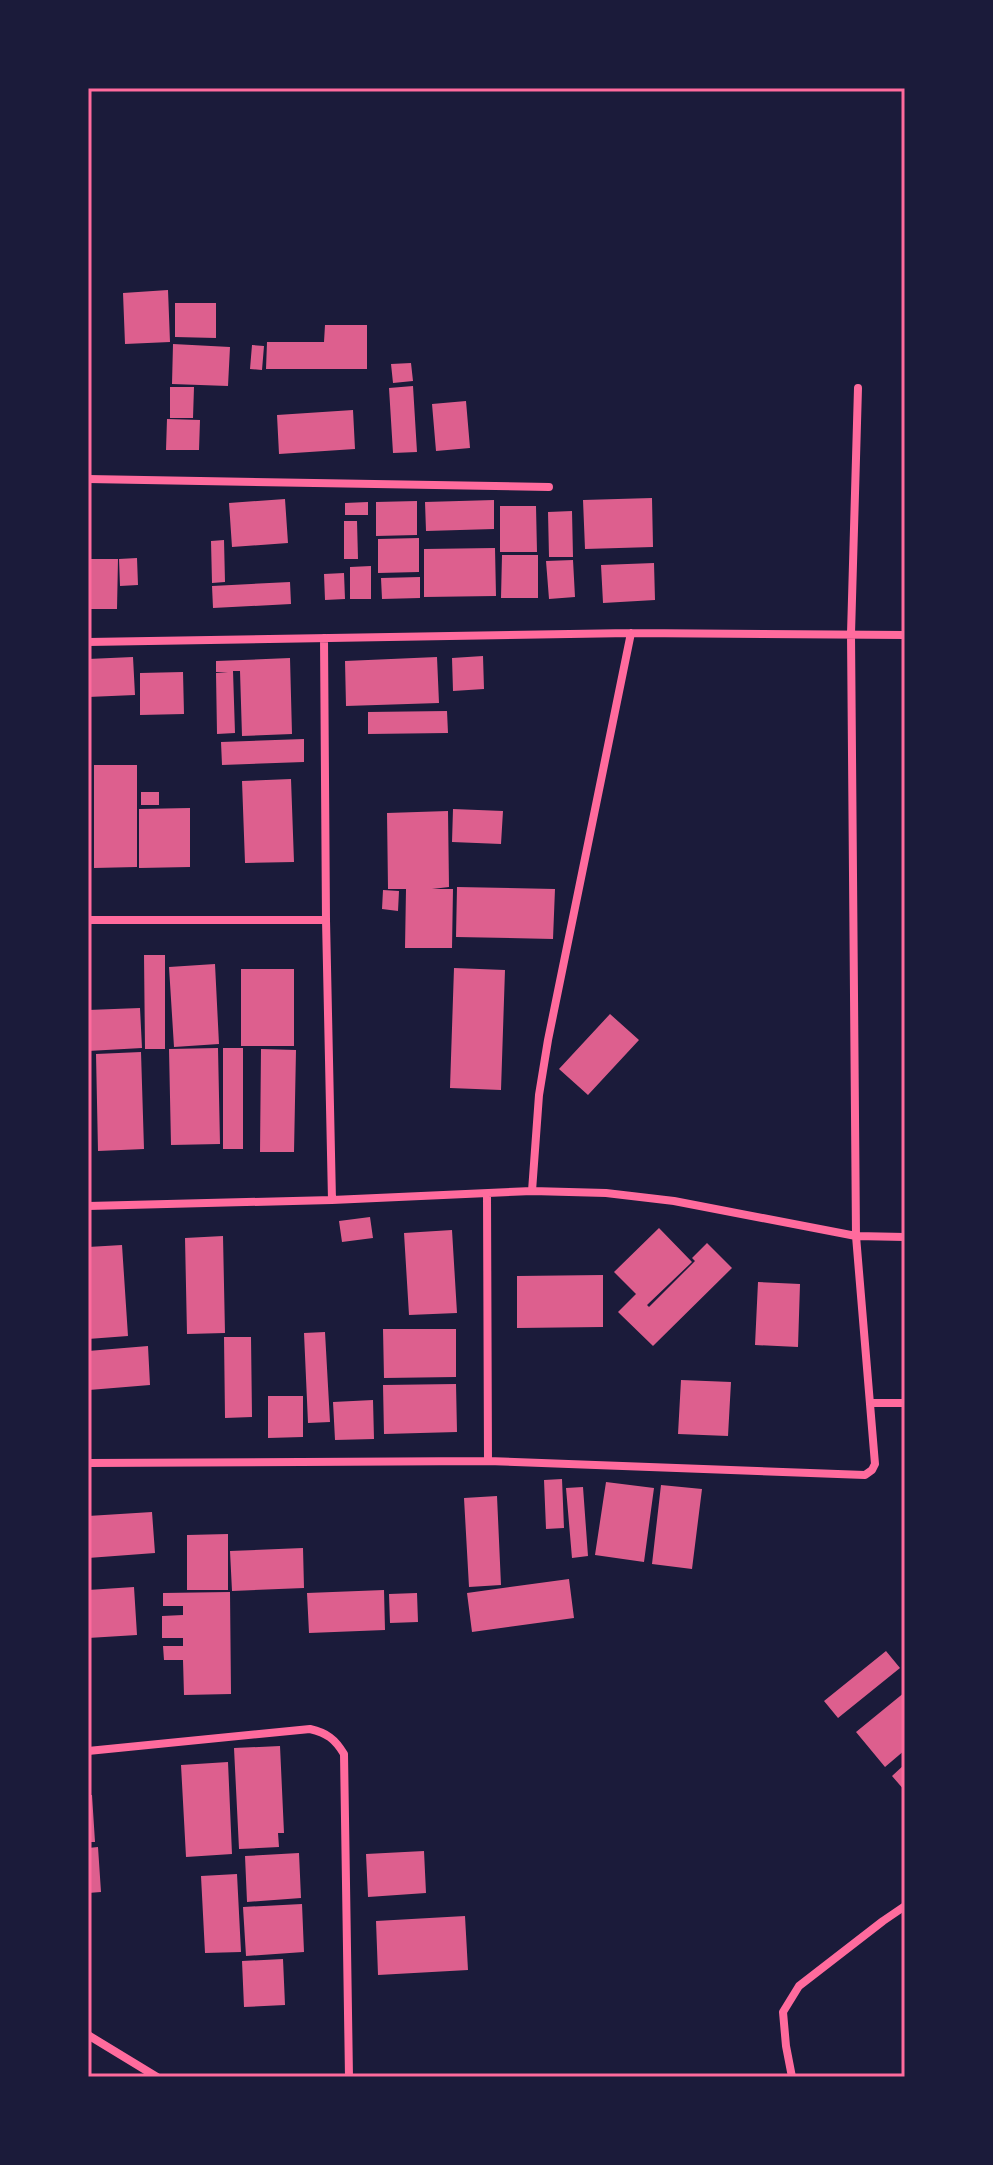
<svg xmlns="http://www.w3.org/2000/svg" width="993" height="2165" viewBox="0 0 993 2165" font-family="Lora,serif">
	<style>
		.building { fill: #dd5f8e }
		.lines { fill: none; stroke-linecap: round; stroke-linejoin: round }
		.minor { stroke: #ff6b9d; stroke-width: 8 }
		.neatline { fill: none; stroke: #ff6b9d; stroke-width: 3 }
	</style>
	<rect width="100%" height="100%" fill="#1b1b3a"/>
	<path class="building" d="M168,290l2,52 -45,2 -2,-51z
		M175,303h41v35l-41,-1z
		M325,325h42v44h-101l1,-27h57z
		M173,344l57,3 -2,39 -56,-2z
		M252,345l12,1 -2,24 -12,-1z
		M411,363l2,18 -20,2 -2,-19z
		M413,386l4,66 -24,1 -4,-65z
		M170,387h24l-1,31h-23z
		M466,401l4,47 -34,3 -4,-47z
		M353,410l2,39 -76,5 -2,-39z
		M167,419l33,1 -1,30h-33z
		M652,498l1,49 -68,2 -2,-49z
		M285,499l3,44 -56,4 -3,-44z
		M494,500v29l-68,2 -1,-29z
		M417,501v34l-41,1v-34z
		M368,502v13h-23v-12z
		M500,506h36l1,46h-37z
		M572,511l1,46h-24l-1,-45z
		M344,521h13l1,38h-14z
		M419,538v34l-41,1v-34z
		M224,540l1,42 -13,1 -1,-42z
		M495,548l1,48 -72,1v-48z
		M502,555h36v43h-37z
		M137,558l1,27 -18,1 -1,-27z
		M88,559h30l-1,50h-29z
		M573,560l2,37 -26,2 -3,-38z
		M654,563l1,37 -52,3 -2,-38z
		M371,566v33h-21v-32z
		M344,573l1,26 -20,1 -1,-26z
		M420,577v21l-38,1 -1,-21z
		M290,582l1,22 -78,4 -1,-22z
		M483,656l1,33 -31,2 -1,-33z
		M133,657l2,38 -47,2v-38z
		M437,657l2,46 -93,3 -1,-45z
		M290,658l2,76 -50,2 -2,-65h-7l2,62 -18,1 -1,-61h12l-12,-1v-11z
		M183,672l1,42 -44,1v-42z
		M447,711l1,22 -80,1v-22z
		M304,739v23l-82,3 -1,-23z
		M94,765h43v102l-43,1z
		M291,779l3,83 -49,1 -3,-82z
		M141,792h18v13h-18z
		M190,808v59l-51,1v-59z
		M453,809l50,2 -2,33 -49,-2z
		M448,811l1,76 -17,2h21l-1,59h-47l1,-59h-18l-1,-76z
		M457,887l98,2 -2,50 -97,-2z
		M383,890l16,1 -1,20 -16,-2z
		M144,955h21v94h-20z
		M215,964l4,80 -45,3 -5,-80z
		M454,968l51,2 -4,120 -51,-2z
		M241,969h53v77h-53z
		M140,1008l2,40 -54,3v-41z
		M610,1014l29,26 -51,55 -29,-26z
		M218,1048l2,96 -49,1 -2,-96z
		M223,1048h20v101h-20z
		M261,1049l35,1 -2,102h-34z
		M141,1052l3,97 -46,2 -2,-97z
		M370,1217l3,21 -31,4 -3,-21z
		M659,1228l33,34 -45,43 2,2 46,-46 -3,-3 15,-15 25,25 -79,78 -35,-34 18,-18 -22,-22z
		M452,1230l5,83 -48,2 -5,-82z
		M223,1236l2,97 -38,1 -2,-96z
		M122,1245l6,91 -40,3v-92z
		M603,1275v52l-86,1v-52z
		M758,1282l42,2 -2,63 -43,-2z
		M383,1329h73v48l-72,1z
		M325,1332l5,90 -22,1 -4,-90z
		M224,1337h27l1,80 -27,1z
		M148,1346l2,39 -61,5 -1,-39z
		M681,1380l50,2 -3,54 -50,-2z
		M456,1384l1,48 -73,2 -1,-49z
		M268,1396h35v41l-35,1z
		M373,1400l1,39 -39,1 -2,-38z
		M562,1479l2,49 -18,1 -2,-49z
		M606,1482l48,6 -10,74 -49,-7z
		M661,1485l41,4 -10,80 -40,-5z
		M583,1487l5,69 -16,2 -6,-70z
		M497,1496l4,89 -32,2 -5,-89z
		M152,1512l3,41 -67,5v-42z
		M228,1534v56h-41v-55z
		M303,1548l1,40 -72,3 -2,-40z
		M569,1579l5,39 -102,14 -5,-39z
		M134,1587l3,48 -49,3v-48z
		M384,1590l1,40 -76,3 -2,-40z
		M230,1592l1,102 -47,1 -1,-35h-19l-1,-14h20v-8h-21v-22l21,-1v-9h-20v-13z
		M417,1593l1,29 -28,1 -1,-29z
		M886,1651l14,17 -62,50 -14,-17z
		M905,1692v58l-20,17 -29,-35z
		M280,1746l4,87h-6l1,14 -40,2 -5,-101z
		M228,1762l4,92 -46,3 -5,-92z
		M905,1764v27l-13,-15z
		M88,1795h4l3,47h-7z
		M98,1847l3,45 -13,1v-45z
		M424,1851l2,42 -58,4 -2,-43z
		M299,1853l2,45 -54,4 -2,-46z
		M237,1874l4,78 -36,1 -4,-77z
		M302,1904l2,48 -58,4 -3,-49z
		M465,1916l3,54 -90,5 -2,-54z
		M283,1959l2,46 -41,2 -2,-46z"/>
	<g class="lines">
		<path class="minor" d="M88,479l461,8
			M324,638l2,282 6,280
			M88,642l543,-9 274,2
			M88,920h238
			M532,1191l7,-96 9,-55 83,-407
			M487,1194l1,267
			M88,1206l244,-6 200,-9 74,2 68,8 182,35 49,1
			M870,1403h35
			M88,1463l400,-2 377,14 7,-5 3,-6 -19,-228 -5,-602 7,-246
			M88,1751l222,-22c17,4 25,10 34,25l5,323
			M88,2035l69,42
			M792,2077l-6,-31 -3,-34 16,-26 84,-65 22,-15"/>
	</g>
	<rect width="993" height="2165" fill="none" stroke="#1b1b3a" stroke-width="180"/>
	<rect x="90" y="90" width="813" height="1985" class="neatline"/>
</svg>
